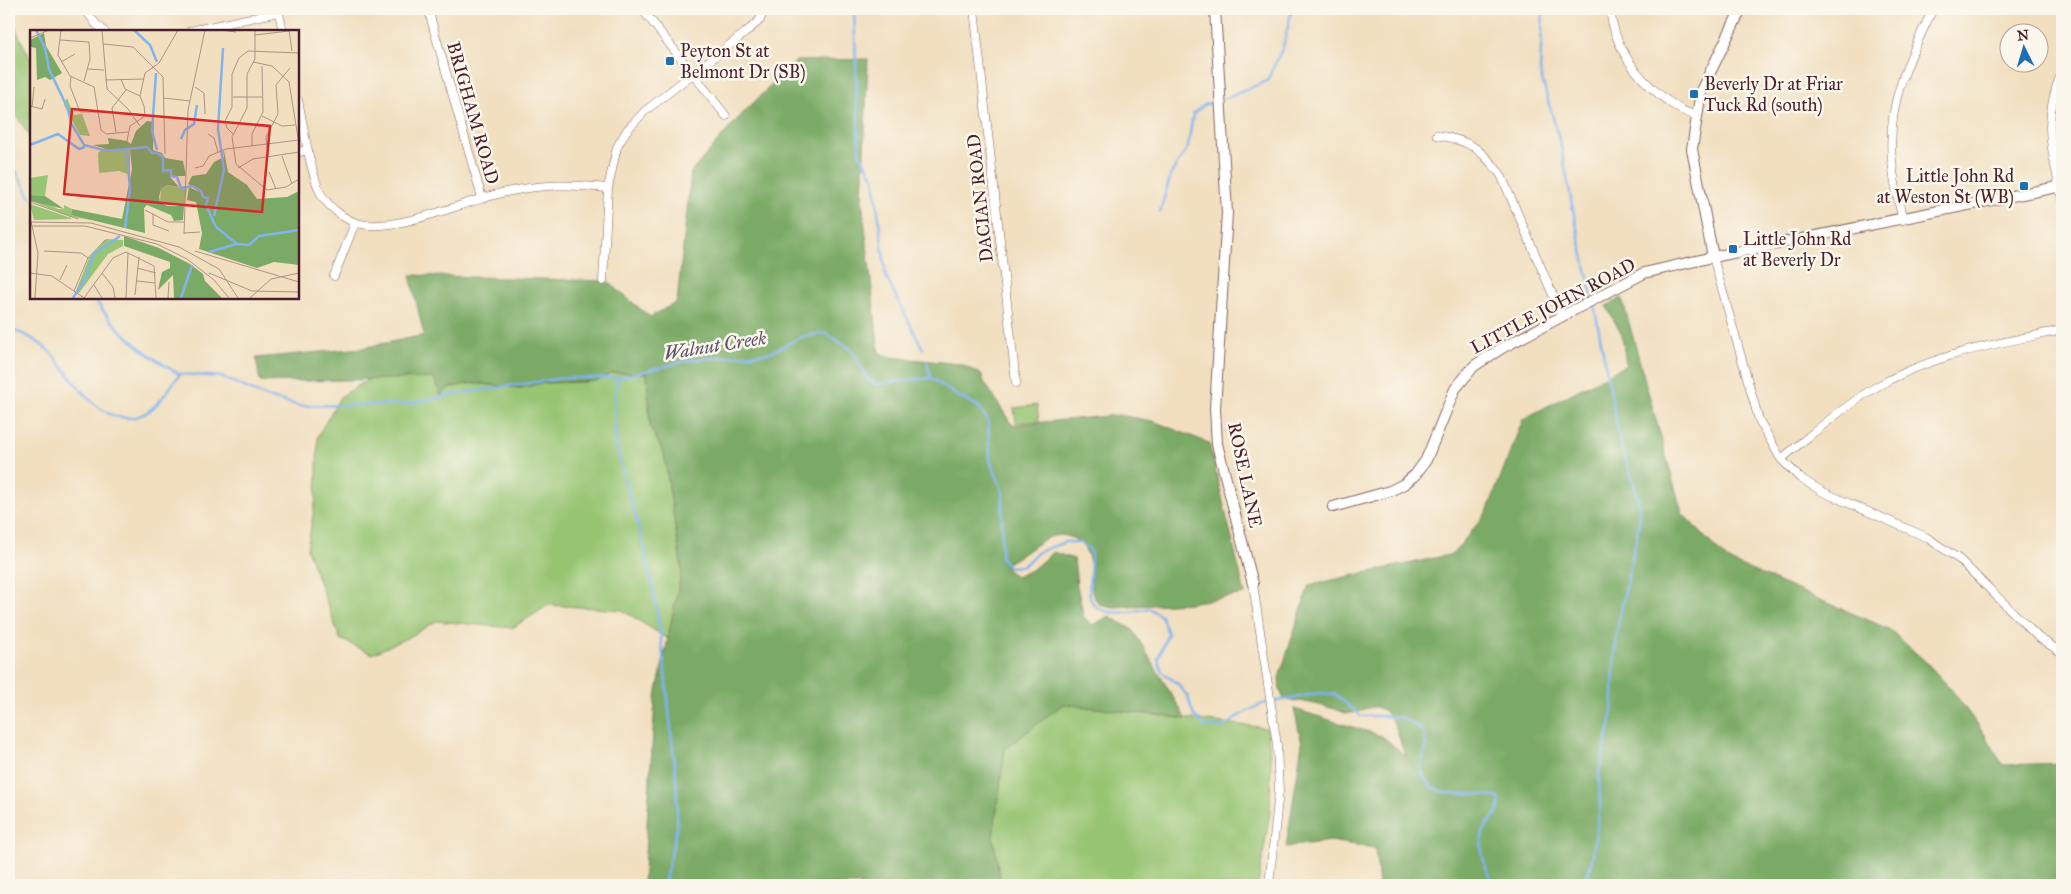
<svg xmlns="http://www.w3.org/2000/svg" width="2071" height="894" viewBox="0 0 2071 894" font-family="'IM FELL Great Primer',serif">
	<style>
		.green { fill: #98c573; stroke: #71724f }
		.forest { fill: #7aaa65; stroke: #626448 }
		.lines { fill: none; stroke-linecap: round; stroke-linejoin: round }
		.stream { stroke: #81b3ed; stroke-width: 2.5 }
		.minor-casing { stroke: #84625f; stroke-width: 9 }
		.tertiary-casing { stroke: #84625f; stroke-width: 12 }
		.minor { stroke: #fff; stroke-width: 8 }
		.tertiary { stroke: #fff; stroke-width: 10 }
		.poi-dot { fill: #1f6fb2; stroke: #fbf7ec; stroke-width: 2 }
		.labels { text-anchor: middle; stroke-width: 5; stroke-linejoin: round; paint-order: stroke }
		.poi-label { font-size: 18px; fill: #4a1f2b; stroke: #fbf7ec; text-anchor: start }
		.street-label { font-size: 18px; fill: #4a1f2b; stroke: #fbf7ec }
		.water-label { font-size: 19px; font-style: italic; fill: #5d536f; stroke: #fbf7ec }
		.inset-river { fill: none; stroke: #81b3ed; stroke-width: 2.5 }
		.inset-road { fill: none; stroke: #ae9284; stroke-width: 1 }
		.view { fill: #d62828; fill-opacity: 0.15; stroke: #d62828; stroke-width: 2.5 }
		.inset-edge { fill: none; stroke: #4a1f2b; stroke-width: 2.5 }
	</style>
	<rect width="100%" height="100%" fill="#fbf7ec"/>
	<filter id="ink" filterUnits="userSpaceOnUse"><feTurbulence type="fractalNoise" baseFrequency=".02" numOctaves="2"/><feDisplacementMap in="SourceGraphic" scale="10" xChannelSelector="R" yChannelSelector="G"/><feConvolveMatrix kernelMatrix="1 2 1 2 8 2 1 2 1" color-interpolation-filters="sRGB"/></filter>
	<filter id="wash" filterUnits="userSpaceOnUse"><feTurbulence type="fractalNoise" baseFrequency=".0096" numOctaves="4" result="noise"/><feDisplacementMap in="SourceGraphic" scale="20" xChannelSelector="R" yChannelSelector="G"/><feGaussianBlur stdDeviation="1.12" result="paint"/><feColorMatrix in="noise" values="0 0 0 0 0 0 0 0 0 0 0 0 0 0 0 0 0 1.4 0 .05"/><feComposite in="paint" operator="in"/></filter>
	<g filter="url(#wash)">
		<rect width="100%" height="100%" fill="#f1dfc0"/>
		<path class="green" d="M9,15l22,45v78l-22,-34z
			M624,372l12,2 11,-1 3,53 14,28 18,116 -14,69 -46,-29 -73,-5 -37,23 -76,-7 -25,15 -39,18 -32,-15 -33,-90 9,-51 2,-62 22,-39 29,-18 66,-1 6,18 7,-8 24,-5 48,5 21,-5 44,-1 28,-9z
			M1037,405l2,16 -23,2 -2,-15z
			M1063,704l204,24 4,35 -1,50 -12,72h-257l-8,-48 12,-88z"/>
		<path class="forest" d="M868,59l-6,141 17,153 11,4 71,7 21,11 1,5 29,45 106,-10 35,6 56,22 36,151 -56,9 -75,4 -15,-3c-2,-3 -5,-7 -6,-10 -3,-9 -1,-19 -2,-27 -3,-22 -19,-37 -41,-30 -14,5 -28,20 -43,26l-6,-5 7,12 8,7 17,-8 20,-17 21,7 3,27 7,32 9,7 16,-9 24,14 53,89 -123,-15 -58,45 -12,88 8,48h-358l12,-184 27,-131 -18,-116 -14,-28 -3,-53h-34l-18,8 -54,2 -21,5 -48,-5 -24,5 -7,8 -7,-18 -174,4 -4,-24 106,-10 62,-13 -14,-60 197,6 43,36 27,-15 14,-130 49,-56 56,-55z
			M1622,298l60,215 45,47 162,69 37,33 25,27 37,50 15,26 59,-2v122h-683l-4,-37 -45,-7 -44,6 16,-103 -8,-35 88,27 25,21c-8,-10 -7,-29 -19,-42 -16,-18 -24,0 -42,-2 -4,-1 -8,-3 -11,-4 -16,-4 -34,-9 -51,-9l-4,-10 -1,-12 30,-93 144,-31 34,-42 36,-93 103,-54 -4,-30 -16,-29z"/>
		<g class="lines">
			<path class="stream" d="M854,9l5,144 15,25 12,99 37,72
				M1543,9l-3,63 21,74 12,64 19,86
				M1224,99l43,-18 16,-34 9,-38
				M9,158l22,40
				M1160,212l11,-38 17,-27 5,-33 11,-9 12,-4
				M94,298c21,32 52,57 85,76
				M9,329c14,4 29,12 40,22 24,24 52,83 95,63 15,-8 26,-27 36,-40
				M927,362l4,16
				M180,374l42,3 42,19 36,10 107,-2 44,-9 112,-17h55l71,-18 80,-7 32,-16 24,-4 26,16 16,28 8,7 56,-6 28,19 19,9 10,15 2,39 13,32 -2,66 8,9 14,-1 15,-14 27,-10h14l11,7c3,18 -3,33 0,47 5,24 44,16 59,12l12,8 7,17 -10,26 4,13 16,12 10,13 6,19 12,11h19l15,-12 22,-11 58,-11 15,1 26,22c29,1 37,-5 62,15 1,5 3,10 3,15 0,8 -7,16 -5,23 10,37 52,19 78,29 2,17 -4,15 -12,27 -12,18 -2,43 7,60
				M618,378c-12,66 10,105 25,166 16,61 22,125 28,187 3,32 9,67 5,99 -3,18 -8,37 -12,55
				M1584,885l7,-20 9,-58 -1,-34 13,-57 3,-67 3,-24 21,-100v-23l-6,-21 -12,-34 -27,-143"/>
		</g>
	</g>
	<g filter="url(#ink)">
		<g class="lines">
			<g class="minor-casing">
				<path id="minor" d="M85,9l10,14 9,8
					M278,9l5,22
					M428,9l54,189
					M642,9l84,107
					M974,9l42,374
					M1610,9c4,38 25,67 55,90 10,7 19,14 31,16
					M190,31l89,-19
					M2062,71c-21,53 -10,77 0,129
					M298,100c5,23 13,81 26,99 7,9 19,19 30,23 37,14 112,-22 152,-30 37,-8 65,-8 102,-4
					M1437,135c34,6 43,13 64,40l61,141
					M298,152l10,-2
					M1903,220c-24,-91 -10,-129 30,-211
					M1713,257l46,163 22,39 19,19 23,14 103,45 34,23 78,77 24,16
					M334,276l21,-53
					M603,281l5,-93 9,-41 10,-17 18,-19 100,-78 15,-13 4,-11
					M1781,459c29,-23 58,-49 90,-69 59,-36 125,-46 191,-60
					M1253,584l24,161 2,46 -10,94"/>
			</g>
			<g class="tertiary-casing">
				<path id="tertiary" d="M1215,9l12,204 -12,196 2,35 36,140
					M1713,257l-21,-108 9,-58 40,-82
					M1333,507l57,-16 14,-7 11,-9 11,-15 29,-71 19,-23 28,-18 142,-75 69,-16 349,-71"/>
			</g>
			<use href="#minor" class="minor"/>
			<use href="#tertiary" class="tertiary"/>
		</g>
	</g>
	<g class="poi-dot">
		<rect x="665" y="56" width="10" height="10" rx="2.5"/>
		<rect x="1689" y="89" width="10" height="10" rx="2.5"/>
		<rect x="2019" y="181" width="10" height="10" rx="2.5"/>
		<rect x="1728" y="244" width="10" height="10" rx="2.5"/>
	</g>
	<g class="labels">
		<g class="poi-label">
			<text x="680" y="57">Peyton St at<tspan x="680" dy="21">Belmont Dr (SB)</tspan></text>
			<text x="1704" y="90">Beverly Dr at Friar<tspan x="1704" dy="21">Tuck Rd (south)</tspan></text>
			<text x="2014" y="182" text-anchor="end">Little John Rd<tspan x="2014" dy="21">at Weston St (WB)</tspan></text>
			<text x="1743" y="245">Little John Rd<tspan x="1743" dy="21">at Beverly Dr</tspan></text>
		</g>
		<g class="street-label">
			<text transform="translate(473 113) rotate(74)" y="6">BRIGHAM ROAD</text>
			<text transform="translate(980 198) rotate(-96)" y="6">DACIAN ROAD</text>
			<text transform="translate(1553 306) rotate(-28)" y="6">LITTLE JOHN ROAD</text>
			<text transform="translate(1245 475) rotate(78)" y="6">ROSE LANE</text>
		</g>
		<g class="water-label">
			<text transform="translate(715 345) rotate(-9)" y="7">Walnut Creek</text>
		</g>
	</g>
	<g transform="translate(30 30)">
		<rect width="269" height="269" fill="#f1dfc0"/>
		<path d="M37,68l7,17 8,-1 8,22 -10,-1 -16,-30zM74,118l26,2v25l-11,-4 -20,2 -1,-20zM18,145l-3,21 -15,-1v-17zM137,155l20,4 -3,17 -24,-3 1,-14zM1,171h10l17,8h6v-4l8,4 -1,6 28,6 -28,-4zM0,174l41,14v1l-37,1zM76,209l17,1v6l-15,8 -29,39 -3,-2 13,-33z" fill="#98c573"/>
		<path d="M14,3l2,13 16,27 -12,7 -5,-3 -8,3 -1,-32 -5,-1 -1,-7zM117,91l7,1 -1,28 9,3 3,5 18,3 3,15h-14l-3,-7 -6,2h7v6l9,10 -12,-2 -6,4 -2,8 1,6 8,3h16l-1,14 -9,1 -3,-6 -24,-10 -3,3 1,25 -74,-18 1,-6 50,10 10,-50 -2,-19h-20l-17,-5 16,-1 -1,-6 19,3 4,3 5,-13zM193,121h1l4,21 19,13 10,14 30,-2 12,-6v74l-25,-3 -17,6 -58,-19 3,-16 -6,-31 -9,-2 2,-13 10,5 -11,-8 4,-8 14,-2 8,-12 10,-5zM0,165l15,1 19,13 -33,-8zM94,206l35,12 31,16 13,10 2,7 17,17h-48l-1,-23 -15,15 4,-18 8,-4v-6l-46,-16z" fill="#7aaa65"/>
		<path class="inset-river" d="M6,0l9,18 4,21 19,40 3,14 13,22 23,6 40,-4 5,6h5l6,4v14l8,-1v6l6,1 4,11 12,-2 8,5 2,6 5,1 -2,7 10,22 21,17 12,1 10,-9 40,-6M104,0l16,15 7,17M126,43l-4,58 5,19M151,109l4,-9 9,-6 3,-19M0,115l28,-11 21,15 6,-2M184,186l10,-46 -6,-41 5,-81M95,198l5,-39 -3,-38M179,222l27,-8M43,268l13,-21 8,-23 26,-18M151,268l11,-33"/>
		<path class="inset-road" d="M31,0l-3,25 12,21 24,11 7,43 5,4 22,-2M72,0l5,59 21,20 12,17M191,0l15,2M225,0v29l-8,15v34l-15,29 4,27 31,26 19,-3 13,-8M259,0l3,21M225,5l34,-4M0,8l19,-8M30,10l29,2 1,17 -6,22M73,14l30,3 30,30 2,77M31,32l14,-8M223,32l19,4 17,16 10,62M58,39l16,1M41,47l-1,9 10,26h18M91,49l4,10 15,7 4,10 1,10 -15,10 -3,15M75,50l39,-1M165,57l9,6 1,21M110,66l5,-23 14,-10 19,-33M203,67h30M134,68l26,3M0,76l12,3 3,-10M2,77l2,-20M232,86l20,10 13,-1M86,102l-4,-24 14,-18M178,104l6,4 4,14M203,104l-6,-6 -2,-7 7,-14v-33l7,-16 9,-7 51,2M222,116v-12l11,-22 -1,-46M252,126l10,28M238,127l-2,-20 12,-23 -2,-29 14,-17M165,138l8,-2 6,-10 17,-7 73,-9M208,138l15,-9 46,-7M239,142l7,17M0,172l48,17M115,180l23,12h16M123,183v12l16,6M0,187l8,36 -3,45M0,192l61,1 88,24 40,22 19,29M0,196h55l72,18 30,15 27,21 15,18M154,203l16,-1M154,204l4,-124 17,-80M14,221l37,2 7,5M165,221l104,31M107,238l19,5M0,243l22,3 32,22M72,243l11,14 2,11M179,243l43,18 47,1M30,250l7,-15M107,251l18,2M64,255l8,13M44,261l14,-33 17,-18M105,265l4,-38M54,268l29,-40 13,-6 28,14 2,32M96,268l2,-45M138,268l1,-16M220,268l21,-19 28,-6"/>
		<path class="view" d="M42,79l198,17 -8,86 -198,-18z"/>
		<rect width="269" height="269" class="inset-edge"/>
	</g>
	<rect width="2071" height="894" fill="none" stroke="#fbf7ec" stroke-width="30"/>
	<g transform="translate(2024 48) rotate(355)"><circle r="24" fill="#fbf7ec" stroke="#b4a19f"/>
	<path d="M0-4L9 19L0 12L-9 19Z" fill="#1f6fb2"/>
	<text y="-8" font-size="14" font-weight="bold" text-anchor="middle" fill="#4a1f2b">N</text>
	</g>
</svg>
